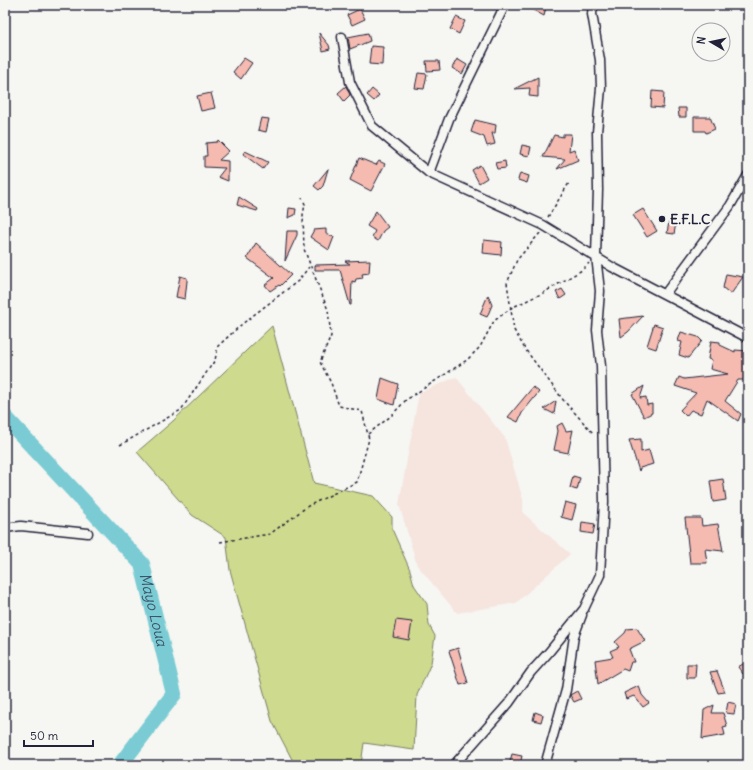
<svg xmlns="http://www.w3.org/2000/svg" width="753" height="770" viewBox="0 0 753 770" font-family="Delius,sans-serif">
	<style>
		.built { fill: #f6e4de }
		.green { fill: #ceda8d; stroke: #787e64 }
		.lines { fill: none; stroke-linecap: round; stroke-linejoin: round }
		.river { stroke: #7acbd3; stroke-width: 16 }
		.building { fill: #f5bbb0; stroke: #22223b }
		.street-casing { stroke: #22223b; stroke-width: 11 }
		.path { stroke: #22223b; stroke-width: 1.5; stroke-dasharray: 3 3; stroke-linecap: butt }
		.street { stroke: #f6f6f2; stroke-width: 8 }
		.poi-dot { fill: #22223b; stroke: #f6f6f2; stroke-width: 1.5 }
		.labels { text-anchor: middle; stroke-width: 4; stroke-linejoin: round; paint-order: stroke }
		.poi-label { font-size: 14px; font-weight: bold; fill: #22223b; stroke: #f6f6f2; text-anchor: start }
		.water-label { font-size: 15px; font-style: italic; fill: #3c5569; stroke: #f6f6f2 }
	</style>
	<rect width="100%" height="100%" fill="#f6f6f2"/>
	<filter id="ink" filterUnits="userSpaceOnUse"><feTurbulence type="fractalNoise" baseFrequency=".025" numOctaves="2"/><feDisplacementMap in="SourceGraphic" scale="8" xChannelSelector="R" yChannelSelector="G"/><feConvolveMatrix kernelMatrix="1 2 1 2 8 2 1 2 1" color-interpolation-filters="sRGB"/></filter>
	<g filter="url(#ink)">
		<path class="built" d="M456,377l49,61 18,62v13l47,41 -54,49 -59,10 -40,-48 -18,-61 20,-111z"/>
		<path class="green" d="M272,326l42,157 59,13 19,21v12l18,41 4,15 13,19 2,21 6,11 -4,27 -14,32 -3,55 -50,-7 -3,22h-66l-23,-44 -42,-151 -4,-33 -34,-22 -55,-63 36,-31z"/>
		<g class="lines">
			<path class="river" id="s1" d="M5,417l137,147 32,130 -54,71"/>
		</g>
		<path class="building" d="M526,6l20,1 -2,9z
			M360,9l5,10 -13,6 -5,-10z
			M456,17l9,4 -6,13 -9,-5z
			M319,33l10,12 1,4 -7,2z
			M368,33l2,8 -20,8 -2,-12z
			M371,46l12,1 -1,18 -13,-1z
			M244,58l8,5 -11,16 -8,-7z
			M457,59l10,6 -5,9 -10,-6z
			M426,61h13l1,9 -13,1z
			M418,73l9,1 -3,15 -9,-1z
			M538,77v20l-9,-1 1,-8 -16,1z
			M346,86l4,9 -6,6 -6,-8z
			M372,89l7,6 -5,6 -7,-6z
			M652,91l12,1 -1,16 -12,-1z
			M211,93l4,15 -14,3 -4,-15z
			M678,108h8v9h-7z
			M694,117h16l5,12 -9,4 -1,-2h-11z
			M261,118l8,1 -3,13 -8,-2z
			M475,120l21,5 -1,8h-3l3,11 -8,2 -3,-9 -13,-5z
			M563,134h8l-2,17 5,-2 4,11 -21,9 8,-10 -22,-2 11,-22 9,2z
			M218,140l11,11 -10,9 9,1v20l-10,-4 7,-9 -21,-1v-11h3l-1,-13 11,-1z
			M522,145l9,2 -2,9 -9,-2z
			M245,151l23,11 -5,7 -20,-15z
			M359,158l17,7 3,-4 6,3 -14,27 -21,-11z
			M505,161l1,7 -9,1 -2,-6z
			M480,165l7,13 -8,5 -7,-13z
			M328,169l-5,17 -4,4 -5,-4z
			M520,173l9,3 -2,7 -9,-3z
			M239,197l19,12 -1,2 -20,-6z
			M289,208l7,1 -1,6 -7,3z
			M643,209l14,22 -10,6 -14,-22z
			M376,211l12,16 -5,4 -5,10 -6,-4 3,-6 -8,-5z
			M669,222l7,1 -2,11 -7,-1z
			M326,229v5l8,3 -5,13 -19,-13 4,-7z
			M287,231h10v4l-12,26z
			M484,240l18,2 -1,13 -18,-2z
			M256,243l35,32 -11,11 -1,-1 -9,6 -5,-6 9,-7 -27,-20z
			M370,260l-1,13 -7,1 1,4 -7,1 -1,3 -3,-1 -1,24h-1l-10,-35h-25v-5l35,-1 -5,-3z
			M726,274l17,3 -12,17 -8,-6z
			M180,276l7,2v3l-2,18 -9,-2z
			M562,289l4,6 -6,4 -4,-7z
			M488,295l4,10 -5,12 -7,-3z
			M643,316l-15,16 -7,5 -2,-18z
			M654,324l9,3 -7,22 -9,-3z
			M681,332l17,5 4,4 -14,17 -9,-3 3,-13 -4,-1z
			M711,341l9,1v3l15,7v-2l13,1v29h-10l-13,21 16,13 -3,7 -31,-22 -6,15 -10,-4 -5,6 -6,-6 16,-17 -21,-7 4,-9 5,2 44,-5 -18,-5 2,-9 -4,-1z
			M382,378l16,6 -4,21 -16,-6z
			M644,386l-4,12 6,-1 1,8 5,-1v9l-8,4 -12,-23z
			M533,387l6,5 -17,21 -4,9 -10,-5z
			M556,401l-2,13 -10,-5z
			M562,423l4,8 7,-1 -5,23 -14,-3 4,-19 -1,-5z
			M641,439v13l8,-2 4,14 -13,4 -1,3 -10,-31z
			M573,476l7,2 -3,12 -7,-2z
			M723,479l3,21 -13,2 -3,-21z
			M565,502l11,3 -4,15 -11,-3z
			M685,518h16l1,8 16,-2 5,27 -18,-2 2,14h-17z
			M582,522l13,2 -2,10 -12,-2z
			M396,620l16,2 -3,18 -16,-3z
			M637,628l8,13 -16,8 5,13h-3l-3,9 -5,-2 -25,15 -3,-24 18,-3 -3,-6 9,-4 -4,-5 10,-9 2,-4z
			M458,648l10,35 -8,2 -11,-34z
			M748,661v9l-5,4 -5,-7z
			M687,664h9l-1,14h-8z
			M717,671l8,21 -7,1 -8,-21z
			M639,686l3,9 7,8 -6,4 -9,-11 -8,3 -2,-6z
			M577,691l4,8 -7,3 -4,-7z
			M728,702l8,2 -2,10 -8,-1z
			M714,705l-2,8h11l4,13 -4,1 2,8 -23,4 2,-29z
			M535,712l8,3 -2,7 -8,-2z
			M512,754l10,2 -2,9h-11z"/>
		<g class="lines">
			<g class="street-casing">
				<path id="street" d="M342,37l8,45 22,44 57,47 114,52 69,42 136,71
					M429,173l20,-54 56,-114
					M665,294l65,-88 18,-31
					M5,528l16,-2 67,7
					M454,765l55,-62 22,-31 18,-20 35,-43 16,-34 4,-73 -3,-136 -4,-36 3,-39 -4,-35 2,-66 -1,-58 4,-44 -1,-28 -8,-46 1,-9
					M545,765l21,-75 8,-54 8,-21"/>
			</g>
			<path class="path" d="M548,217l21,-34
				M540,233l-23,27 -10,23 7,47 11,19 39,52 29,32
				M368,434l23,-18 15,-16 61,-40 13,-13 14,-26 17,-13 32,-15 39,-23 7,-7
				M120,445l61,-35 34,-50 3,-14 24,-22 56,-43 11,-14
				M220,542l50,-8 38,-28 49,-24 12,-43 -7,-28 -23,-5 -8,-23 -11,-21 11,-26 -3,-26 -24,-61 -1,-34 2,-11 -3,-6"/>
			<use href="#street" class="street"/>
		</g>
	</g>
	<circle class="poi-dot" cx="662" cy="219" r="4"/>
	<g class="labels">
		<g class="poi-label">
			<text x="670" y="224">E.F.L.C</text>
		</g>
		<g class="water-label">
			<text dy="5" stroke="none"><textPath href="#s1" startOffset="248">Mayo Loua</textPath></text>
		</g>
	</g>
	<rect width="753" height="770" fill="none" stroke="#f6f6f2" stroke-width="20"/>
	<rect x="10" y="10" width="733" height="750" fill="none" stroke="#22223b" stroke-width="1.5" filter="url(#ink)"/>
	<g transform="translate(711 42) rotate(279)"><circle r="19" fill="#f6f6f2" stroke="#a1a1a9"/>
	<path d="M0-3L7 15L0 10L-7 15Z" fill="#22223b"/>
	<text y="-6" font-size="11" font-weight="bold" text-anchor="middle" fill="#22223b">N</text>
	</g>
	<path d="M24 740v6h69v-6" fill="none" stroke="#22223b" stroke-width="2"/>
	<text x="30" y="740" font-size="12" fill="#22223b" stroke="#f6f6f2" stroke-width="3" paint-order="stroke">50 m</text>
</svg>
